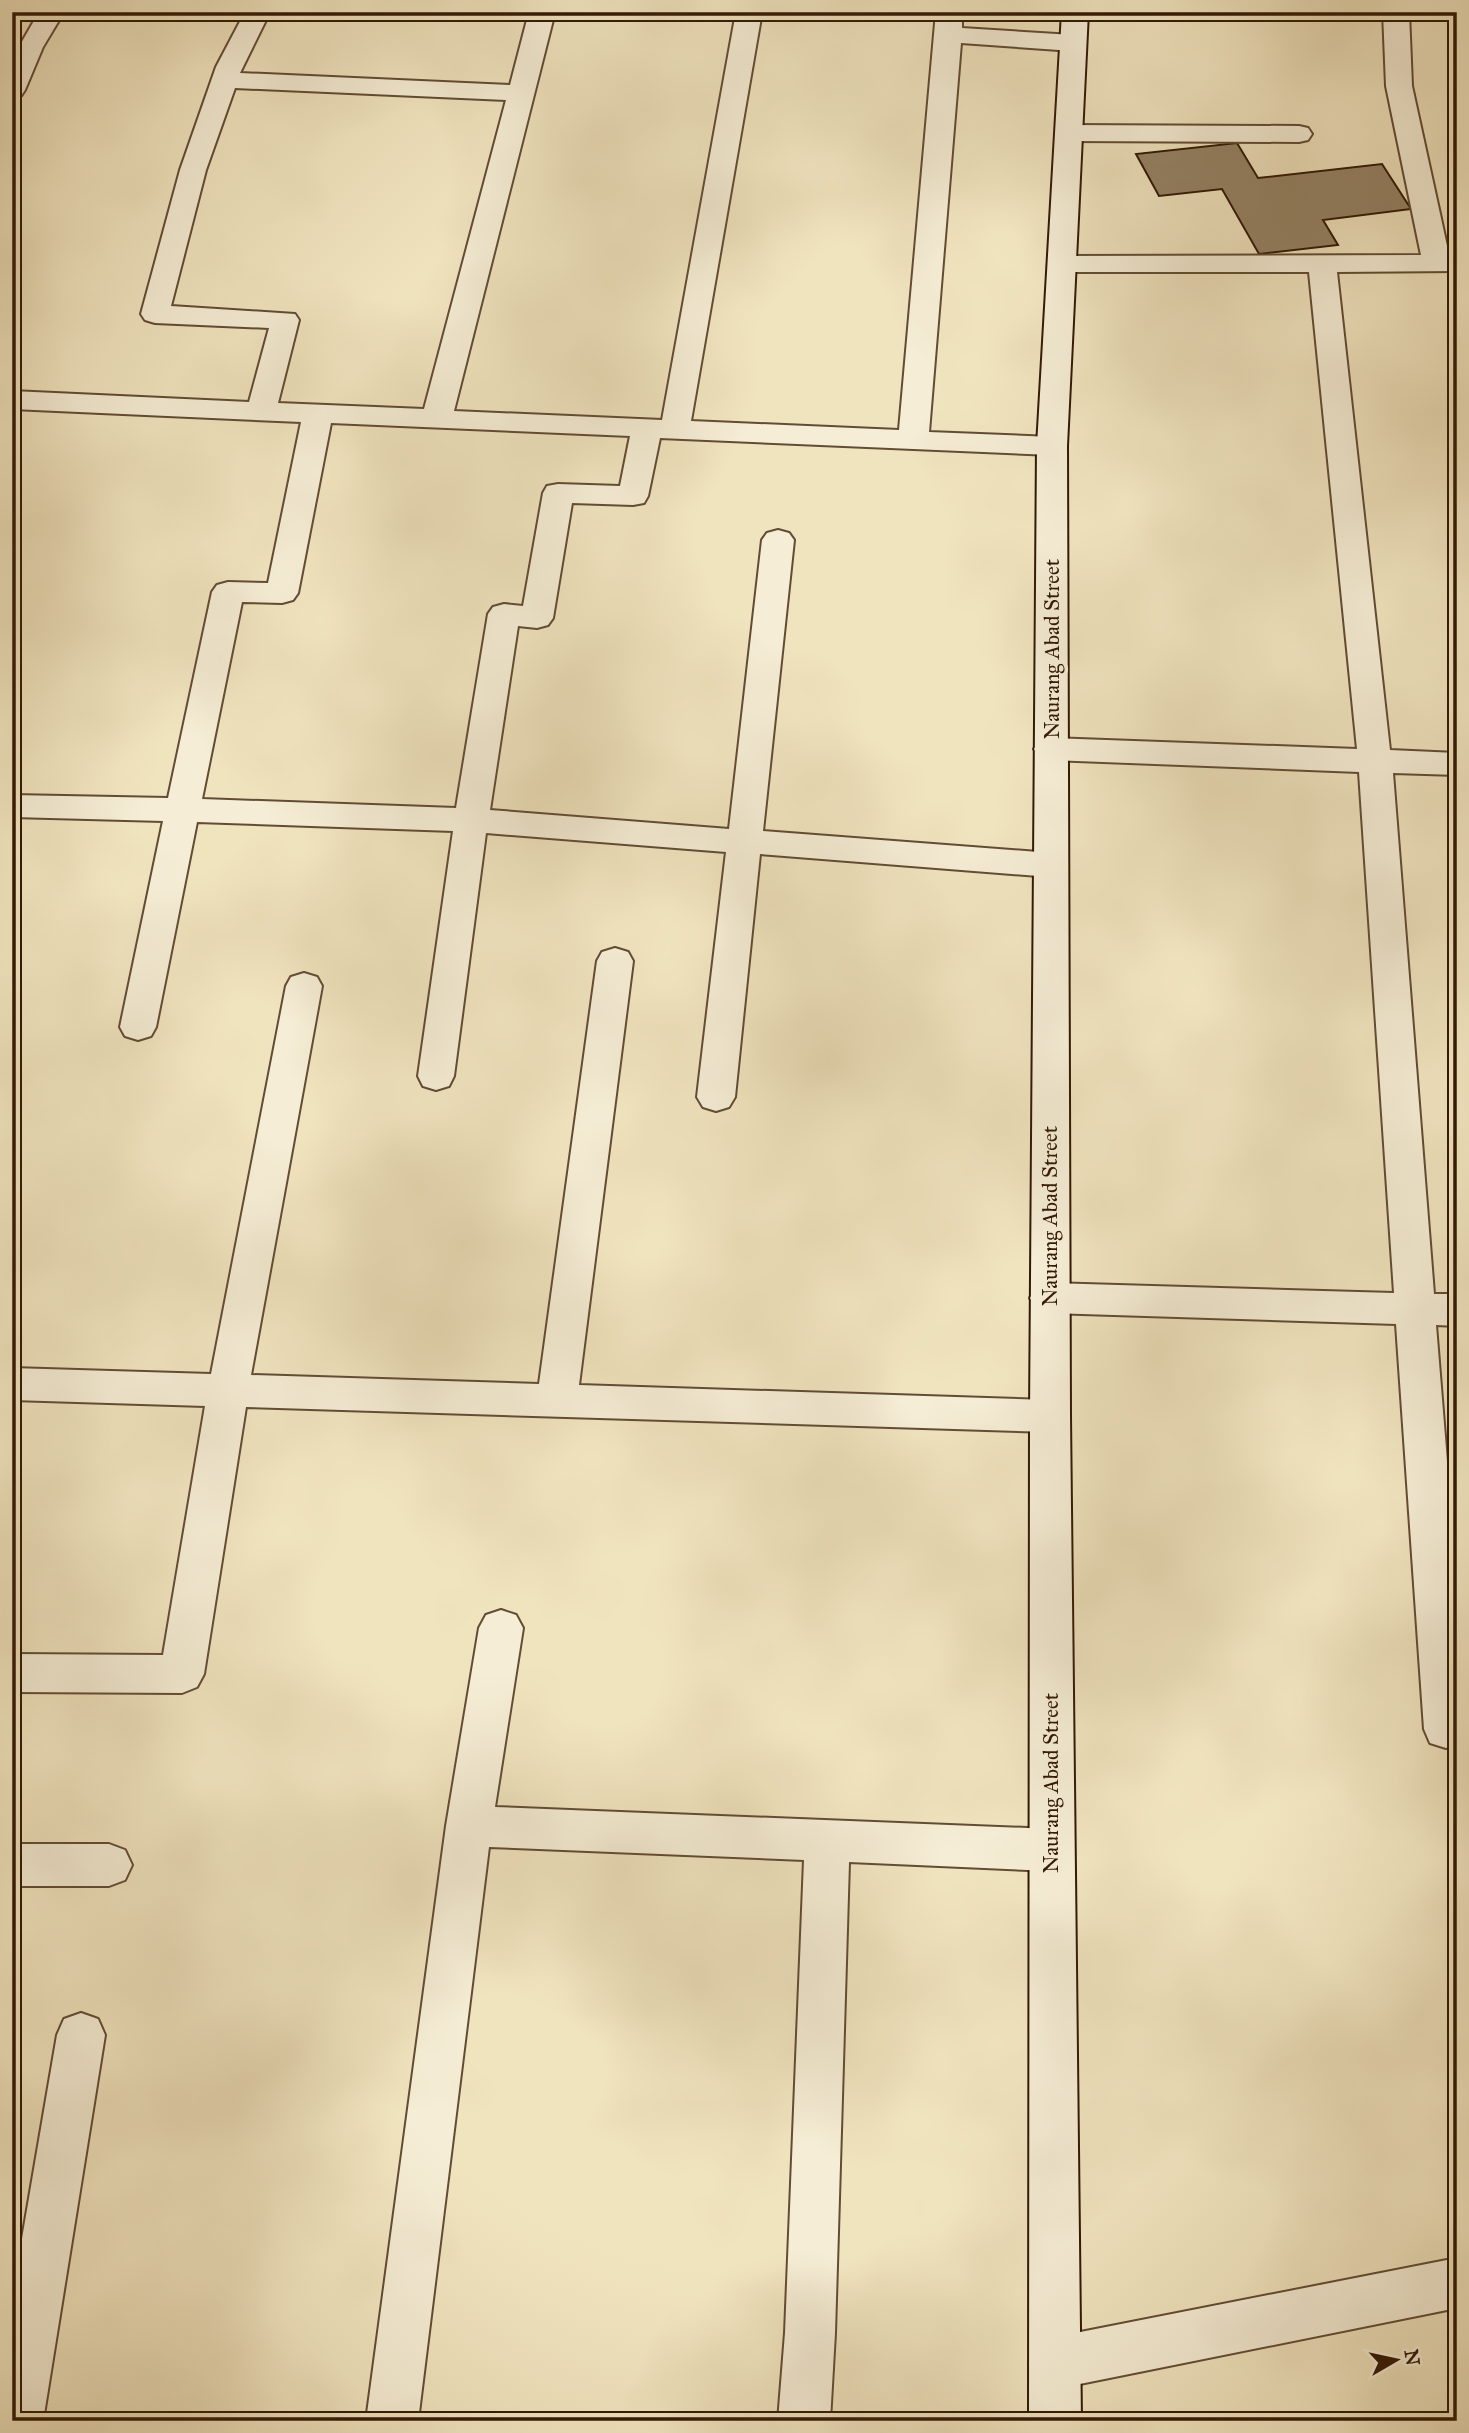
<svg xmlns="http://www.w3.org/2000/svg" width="1469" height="2433" viewBox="0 0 1469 2433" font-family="'IM FELL Great Primer',serif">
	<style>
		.building { fill: #958366; stroke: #321905; stroke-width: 2 }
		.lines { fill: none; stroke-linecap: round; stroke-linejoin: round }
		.street-casing { stroke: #624c34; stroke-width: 4 }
		.secondary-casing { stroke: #321905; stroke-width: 4 }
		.street { fill: #f5edd5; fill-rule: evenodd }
		.secondary { fill: #f5edd5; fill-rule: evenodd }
		.labels { text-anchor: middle; stroke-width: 7; stroke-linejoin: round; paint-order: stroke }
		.street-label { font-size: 21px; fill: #321905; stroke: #f5edd5 }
	</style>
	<rect width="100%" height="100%" fill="#f0e4bf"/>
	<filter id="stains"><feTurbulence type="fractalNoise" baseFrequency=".00286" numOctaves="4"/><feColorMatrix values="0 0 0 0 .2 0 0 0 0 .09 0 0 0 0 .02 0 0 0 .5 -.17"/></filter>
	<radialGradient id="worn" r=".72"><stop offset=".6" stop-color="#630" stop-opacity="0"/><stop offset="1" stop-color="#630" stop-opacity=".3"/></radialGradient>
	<path class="building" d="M1237,143l21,35 124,-14 29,45 -88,11 15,25 -79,9 -37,-65 -63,7 -23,-42z"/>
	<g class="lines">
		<g class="street-casing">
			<path id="street" d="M39,12h25l-21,35 -18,43 -4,6 -9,2v-39z
				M245,12h25l-30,61 270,12 19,-73h26l-101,399 208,9 74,-408h26l-71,409 208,9 37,-418h26v16l111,7 9,3 4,5 -4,5 -9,3 -112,-8 -32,389 123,5 11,3 4,6 -4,6 -11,3 -392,-17 -12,58 -4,7 -11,2 -61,-2 -19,115 -5,7 -11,3 -19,-2 -28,184 239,19 33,-289 5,-7 11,-3 11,3 5,7 -31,291 288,22 12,4 5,8 -5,8 -12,4 -291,-23 -25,243 -6,10 -13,4 -13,-4 -6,-10 29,-245 -240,-19 -32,243 -5,10 -13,4 -13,-4 -5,-10 35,-245 -256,-9 -41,205 -5,9 -13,4 -13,-4 -5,-9 43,-206 -151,-4v-22l156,3 44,-206 5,-7 11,-3 40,1 33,-161 -289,-13v-18l237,11 20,-74 -114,-5 -10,-3 -4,-6 39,-144 36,-103zM235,88l271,12 -82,309 -146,-6 21,-83 -4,-6 -124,-8 35,-136zM331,423l299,13 -10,50 -62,-2 -11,2 -4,7 -20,113 -19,-2 -11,3 -5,7 -32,194 -254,-9 40,-197 40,1 11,-3 5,-7z
				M1383,12h26l3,74 37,169h8v16l-120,1 53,478 67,3v22l-64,-2 41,521h23v32l-21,-1 21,260v159l-11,4 -16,-5 -6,-14 -28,-405 -346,-11 -14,-4 -6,-11 6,-11 14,-4 344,10 -35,-521 -308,-12 -12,-3 -5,-8 5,-8 12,-3 306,11 -48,-477h-247l-10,-2 -4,-6 4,-6 10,-2 359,-1 -35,-169z
				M1068,125l231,1 9,2 4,6 -4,6 -9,2 -231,-1 -9,-2 -4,-6 4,-6z
				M615,948l13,4 5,9 -54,424 471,15 14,4 6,12 -6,12 -14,4 -804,-25 -42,267 -7,13 -15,6 -170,-1v-38l151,1 42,-249 -193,-6v-32l199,6 75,-388 5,-9 13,-4 13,4 5,9 -71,389 288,9 58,-423 5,-9z
				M501,1610l15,5 7,13 -28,179 556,22 16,6 7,15 -7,15 -16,6 -202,-9 -14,471 -5,88h-52l7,-88 19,-473 -315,-13 -71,574h-52l80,-595 33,-198 7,-13z
				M12,1844h97l16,6 7,15 -7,15 -16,6h-97z
				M81,2013l17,6 7,16 -62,386h-31v-124l45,-262 7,-16z
				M1457,2258v50l-402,81 -18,-8 -8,-18 8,-18 18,-8z"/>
		</g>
		<g class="secondary-casing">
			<path id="secondary" d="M1062,12h26l-21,434 3,970 11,1005h-52l1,-1005 7,-970z"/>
		</g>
		<use href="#street" class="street"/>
		<use href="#secondary" class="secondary"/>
	</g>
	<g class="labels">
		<g class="street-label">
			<text transform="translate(1052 649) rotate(-90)" y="7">Naurang Abad Street</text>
			<text transform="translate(1050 1216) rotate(-90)" y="7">Naurang Abad Street</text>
			<text transform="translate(1051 1783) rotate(-90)" y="7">Naurang Abad Street</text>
		</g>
	</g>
	<rect width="1469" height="2433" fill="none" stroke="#f0e4bf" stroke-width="42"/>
	<rect x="14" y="14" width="1441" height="2405" fill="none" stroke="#321905" stroke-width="3.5"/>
	<rect x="21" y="21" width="1427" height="2391" fill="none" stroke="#321905" stroke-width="2"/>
	<g transform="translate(1396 2360) rotate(81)" stroke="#f5edd5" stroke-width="5" paint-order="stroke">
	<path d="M0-5L12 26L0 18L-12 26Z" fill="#321905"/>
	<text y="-10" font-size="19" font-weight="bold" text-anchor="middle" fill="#321905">N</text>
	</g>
	<rect width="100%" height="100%" filter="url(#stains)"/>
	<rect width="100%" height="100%" fill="url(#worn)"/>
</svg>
